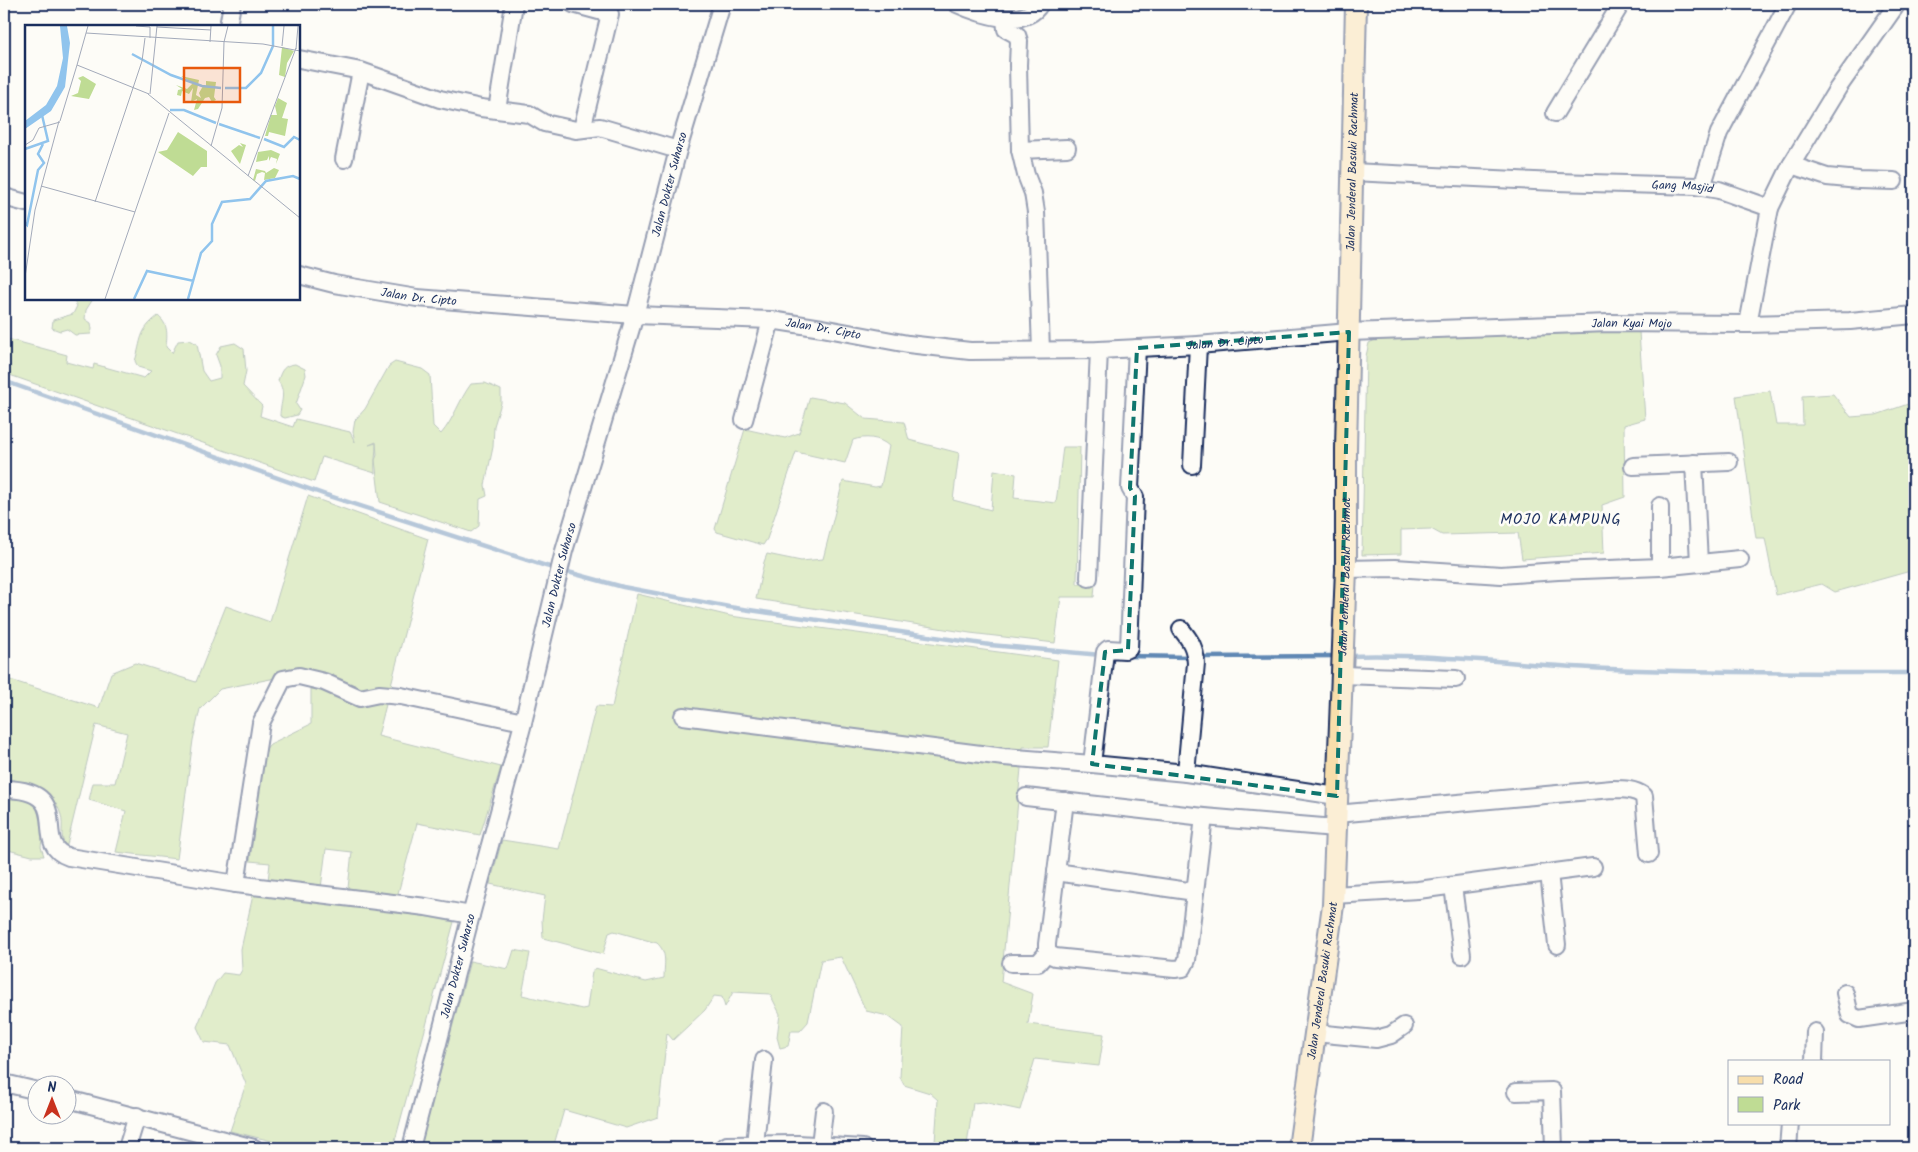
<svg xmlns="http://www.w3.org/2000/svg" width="1918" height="1152" viewBox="0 0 1918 1152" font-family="Kalam,sans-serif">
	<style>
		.green { fill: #bfdc94; stroke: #6d8679 }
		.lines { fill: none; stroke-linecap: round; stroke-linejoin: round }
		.stream { stroke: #6188b4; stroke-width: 4.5 }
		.minor-casing { stroke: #1b2f5e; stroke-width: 20 }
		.major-casing { stroke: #1b2f5e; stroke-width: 24 }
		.minor { stroke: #fdfcf7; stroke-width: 16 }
		.major { stroke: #f8deab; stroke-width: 20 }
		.marked { fill: none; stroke: #0f766e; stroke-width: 4; stroke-dasharray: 10 6; stroke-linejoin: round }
		.labels { text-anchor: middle; stroke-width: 5; stroke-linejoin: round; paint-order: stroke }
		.street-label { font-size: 12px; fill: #1b2f5e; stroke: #fdfcf7 }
		.quarter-label { font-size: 15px; letter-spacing: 1px; fill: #1b2f5e; stroke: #fdfcf7 }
		.inset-river { fill: none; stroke: #90c4ed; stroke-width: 2.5 }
		.inset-road { fill: none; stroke: #a3aaba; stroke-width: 1 }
		.view { fill: #e8590c; fill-opacity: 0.15; stroke: #e8590c; stroke-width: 2.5 }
		.inset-edge { fill: none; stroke: #1b2f5e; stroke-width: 2.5 }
	</style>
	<rect width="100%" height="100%" fill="#fdfcf7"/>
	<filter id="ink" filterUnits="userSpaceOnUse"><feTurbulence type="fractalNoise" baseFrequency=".02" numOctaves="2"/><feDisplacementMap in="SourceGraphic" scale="10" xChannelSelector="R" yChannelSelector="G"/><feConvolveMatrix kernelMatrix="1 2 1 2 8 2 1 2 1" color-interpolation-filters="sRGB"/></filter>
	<g filter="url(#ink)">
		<path class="green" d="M72,299h21l-7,11 -1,9 6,4 1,6 -1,5 -16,1 -8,-6 -7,2 -8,-3 1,-8 20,-6 4,-8z
			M158,316c11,9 9,19 8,31l6,6 6,-12 12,-1 7,4 5,27 7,10 11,-3v-12l-4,-11 5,-9 14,-3 9,6 2,22 -3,15 19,20 -2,10 33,11 3,-8 54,13 5,10 -2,-10 2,-12 10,-11 24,-43 6,-4 27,7 8,6 3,51 8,8c13,-15 18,-34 30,-50l14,-1 16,7v13l-7,23 -1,21 -8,38 2,11 -7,3 -1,27 -8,6 -91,-30 -5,-42 2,-5 -1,-13 -7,3 7,-2c0,11 -2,19 -1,30l-53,-16 -8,25 -310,-109v-35l63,17 -1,7 27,7 1,-5 50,14 7,-7 -13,-4 -3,-6c7,-21 3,-30 23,-45z
			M1630,328l9,4 6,87 -21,6 1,72 -23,8 2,48 -82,6 -4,-26 -76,2 -11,-6 -30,1v24l-39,1 4,-199 3,-13 10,-5z
			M295,364l10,5 1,6 -10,29 4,6 -3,5 -12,3 -5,-2c0,-13 7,-23 -2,-35 3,-11 6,-16 17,-17z
			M1770,391l6,34h27l-1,-29 31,-2 18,23 25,-2 38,-13v168l-79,22 -13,-8 -46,11 -11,-57h-9l-20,-142z
			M810,397l35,6 20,16 39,3 5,18 50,13 -6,47 38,10 3,-40 22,4 -2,24 42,5 7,-56h17l-3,137h18l-1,13h-33l-6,46 -85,-10 -214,-34 8,-37 3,-8 34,7 22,-2 20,-78 32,6 6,-1 8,-40c-10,-9 -24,-10 -36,-6l-8,23 -49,-11 -29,87 -4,6 -46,-13 -2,-3 30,-100 40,9 14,-5z
			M308,496l120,43 -50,197 123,31 -21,68 -63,-12 -20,74 -49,-9 4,-36 -26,-3 -5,39 -53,-7 2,-18 -20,-2 14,-110 6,-7 41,-20v-53l-91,18 -20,20 -7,31 -16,119 -61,-7 10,-41 -37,-11 4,-17h22l12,-50 -31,-8 -30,124c-7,-15 -2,-22 -5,-34 -8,-27 -34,-31 -57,-33v-104l95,30 12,-35 24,-10 61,19 30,-76 44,16z
			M637,594l93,22 328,44 -10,87h-25l-22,235 32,12 -5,30 76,10 -5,32 -64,-7 -15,51 -37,-8 -10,1 -6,42 -32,-3 3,-42 -8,-7 -26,-8 -4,-8 3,-50 -15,-11 -22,-5 -25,-54 -20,3 -13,62 -8,9h-9l-3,15 -8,2 -3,-11 3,-23 -10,-20 -37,-2 -8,15 -3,-10 -8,-1 -9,14 -32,30 -6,-7 -9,84 -32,11 -62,-18 -11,38h-133l50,-187 38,8 6,-19 16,3 -8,42 60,14 5,-1 5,-36 3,-4 51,14 18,-4c0,-14 4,-25 -7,-35l-43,-12 -5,2 -6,21 -60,-16 -1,-18 3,-24 -55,-12 12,-44 57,9 37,-143 16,1z
			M4,793l16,2 20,16 4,11 -3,25 3,9h-12l-28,-7z
			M253,895l154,18 47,9 -61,226h-92l-71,-17 16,-47 -16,-39 -26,-3 -7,-15 18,-44 8,-10 16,2 3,-5 -1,-21z"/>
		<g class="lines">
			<path class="stream" d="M4,381l322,114 220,71 77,21 106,20 261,38 111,10
				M1127,656l64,1
				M1347,656c88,-3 176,9 264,13 101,4 202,4 303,4
				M1199,657l137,-1"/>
			<g class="minor-casing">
				<g id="minor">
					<path d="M573,4l37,10 -28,115"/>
					<path d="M957,4c22,10 67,26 83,0"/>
					<path d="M1913,4l1,1"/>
					<path d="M1005,19l1,10 11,6 2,6 -1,24 2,85 6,25 7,18 3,19 5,138"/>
					<path d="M228,26l4,-22"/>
					<path d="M299,59l62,12 79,28 41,9 48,6 15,9 32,7 24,-3 78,23"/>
					<path d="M497,110l17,-106"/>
					<path d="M1555,113l66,-109"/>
					<path d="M1020,150l47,-2"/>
					<path d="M344,159l17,-88"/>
					<path d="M1791,165l36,12 32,3 35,1"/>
					<path id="s1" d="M1352,172l204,10 140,4 23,4 51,18 21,-43 47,-77 59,-84"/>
					<path d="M1702,187l17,-54 69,-129"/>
					<path d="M4,197l22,6"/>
					<path id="s2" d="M299,275l35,9 83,14 218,17 136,5 51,8 86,16 62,7 129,-1 99,-5 151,-13 260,-9 139,1 102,-3 64,-6"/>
					<path d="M1748,324l22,-116"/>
					<path d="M1137,348l-7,140 5,9 -6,151 -4,2 -17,-1 -3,3 -13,112 94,9 151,23"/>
					<path d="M744,420l27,-100"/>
					<path d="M1694,463l5,100"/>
					<path d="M1192,465l6,-120"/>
					<path d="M1633,466l96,-4"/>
					<path d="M1660,506v61"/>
					<path d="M1346,569l49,-1 106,7 57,-4 102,-4 80,-8"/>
					<path d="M1089,578l10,-228"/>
					<path d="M1181,629c10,12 14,19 15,34l-10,110"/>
					<path d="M1342,675l114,4"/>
					<path d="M683,716l321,41 88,7"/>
					<path d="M4,789c75,1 24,55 65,68l167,27 190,23 45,8"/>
					<path d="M1026,797l178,20 131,11"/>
					<path d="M1065,801l-18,143v9l8,4 120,12 8,-1 4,-8 17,-143"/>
					<path d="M1336,814l276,-25c12,0 22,0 32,7l5,58"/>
					<path d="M1056,872l139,20"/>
					<path d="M1549,873l8,72"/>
					<path d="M236,884l25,-161 22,-44 16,-3 25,6 36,16 19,-4 22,2 122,26"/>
					<path d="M1453,886l9,69"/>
					<path d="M1333,895l85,-5 175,-23"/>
					<path d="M1011,963h27l9,-10"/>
					<path d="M1845,993l5,22 9,4 55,-8"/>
					<path d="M1315,1033l61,6 15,-4 13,-9"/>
					<path d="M1814,1061l1,-29"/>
					<path d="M4,1083l34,8"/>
					<path d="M1516,1092l36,-1 2,57"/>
					<path d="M68,1099l186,49"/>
					<path d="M755,1144l9,-84"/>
					<path d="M820,1145l4,-34"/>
					<path d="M127,1148l10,-32"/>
					<path id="s3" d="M411,1148l60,-233 51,-188 42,-176 71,-236 43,-165 44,-146"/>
					<path d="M722,1148l5,-3 71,-1 65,4"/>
					<path d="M1788,1148l2,-25"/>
				</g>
			</g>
			<g class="major-casing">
				<g id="major">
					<path id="s4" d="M1299,1148l34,-243 13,-336v-120l10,-445"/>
				</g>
			</g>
			<use href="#minor" class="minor"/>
			<use href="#major" class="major"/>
		</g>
	</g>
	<path d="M0 0H1918V1152H0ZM1349,332l-12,464 -245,-32 13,-112 23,-2 7,-154 -5,-8 7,-140z" fill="#fdfcf7" fill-opacity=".55" fill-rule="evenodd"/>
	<path class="marked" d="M1349,332l-12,464 -245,-32 13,-112 23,-2 7,-154 -5,-8 7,-140z"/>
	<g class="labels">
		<g class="street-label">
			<text dy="4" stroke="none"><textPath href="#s4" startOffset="979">Jalan Jenderal Basuki Rachmat</textPath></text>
			<text dy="4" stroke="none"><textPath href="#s3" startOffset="998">Jalan Dokter Suharso</textPath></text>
			<text dy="4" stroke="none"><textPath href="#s1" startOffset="331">Gang Masjid</textPath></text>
			<text dy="4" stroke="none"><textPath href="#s2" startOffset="122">Jalan Dr. Cipto</textPath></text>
			<text dy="4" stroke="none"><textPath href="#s2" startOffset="1339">Jalan Kyai Mojo</textPath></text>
			<text dy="4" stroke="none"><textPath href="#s2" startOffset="528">Jalan Dr. Cipto</textPath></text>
			<text dy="4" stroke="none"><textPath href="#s2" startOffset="932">Jalan Dr. Cipto</textPath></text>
			<text dy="4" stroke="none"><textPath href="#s3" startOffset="592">Jalan Dokter Suharso</textPath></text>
			<text dy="4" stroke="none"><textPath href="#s4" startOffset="574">Jalan Jenderal Basuki Rachmat</textPath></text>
			<text dy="4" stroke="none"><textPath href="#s3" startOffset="188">Jalan Dokter Suharso</textPath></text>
			<text dy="4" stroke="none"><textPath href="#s4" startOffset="169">Jalan Jenderal Basuki Rachmat</textPath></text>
		</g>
		<g class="quarter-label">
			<text x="1561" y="524">MOJO KAMPUNG</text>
		</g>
	</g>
	<g transform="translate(25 25)">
		<rect width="275" height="275" fill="#fdfcf7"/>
		<path d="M257,22l12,4 -7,12 -2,14 -6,-2zM58,51l13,8 -7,15 -18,-3 7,-3 3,-12 -3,-3zM156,51l18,4 -3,15 5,3 -2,-5 4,-7h3v-5l10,1 -2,15 2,3 -4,2 -3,-5 -4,1 -7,11 -4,1 3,-11 -6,3 2,-14 -4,6 -7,-3 -1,5 -4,-1 1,-5 4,-1 -6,-4 11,4 6,-6zM253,73l9,5 -5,15 6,1 -3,17 -16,-4 -1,4h-3l6,-21h6l-2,-9zM153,107l29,19v16h-6l-8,9 -35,-24 9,-2zM215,118l6,2 -6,19 -9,-13 8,-6 4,2zM246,125l9,4 -4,10 1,-5 -6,-2 -2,4v-5l-2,4 -11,2 2,-10zM249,143l5,2 -4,8 -11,2 1,-7 -3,-1 -5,2 -2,7 -2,-1 3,-11 9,2 1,2z" fill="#bfdc94"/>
		<path d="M35,1h7l3,17 -5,44 -14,24 -26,18v-8l21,-16 11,-19 6,-28z" fill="#90c4ed"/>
		<path class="inset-river" d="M107,29l39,21 31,11 19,2M200,63h21l15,-15 12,-27v-20M145,85h14l32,13M194,99l41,14M239,114l20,8 10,-10 6,3M0,124l23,-8 -6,-26M0,198l2,2 11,-55 6,-7 -6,-9 5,-10M109,274l13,-28 47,10M163,274l13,-46 11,-12v-17l10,-22 28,-3 16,-18 27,-5 7,3"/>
		<path class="inset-road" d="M111,1l14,1v11M132,2l54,3M61,8l177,11 37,7M185,17l1,-16M257,21l2,-20M271,24l2,-23M52,40l11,-39M123,69l152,124M125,69l7,-68M35,96l17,-56 72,29M0,120l8,-5 6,-12 21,-6M186,121l11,-38 2,-66 4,-16M223,151l48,-128M16,161l94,26M70,177l47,-141 3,-23M0,252l10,-67 24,-89M80,274l64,-186"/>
		<path class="view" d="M159,43h56v34h-56z"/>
		<rect width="275" height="275" class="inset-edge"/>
	</g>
	<rect width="1918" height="1152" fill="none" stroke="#fdfcf7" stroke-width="20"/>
	<rect x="10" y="10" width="1898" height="1132" fill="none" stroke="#1b2f5e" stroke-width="2" filter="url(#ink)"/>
	<rect x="1728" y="1060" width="162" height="65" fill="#fdfcf7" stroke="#a3aaba"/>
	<rect x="1738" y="1076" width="25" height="8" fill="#f8deab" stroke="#a3aaba"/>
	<text x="1773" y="1084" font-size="15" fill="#1b2f5e">Road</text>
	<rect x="1738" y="1097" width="25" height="15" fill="#bfdc94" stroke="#a3aaba"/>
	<text x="1773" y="1110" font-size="15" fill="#1b2f5e">Park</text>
	<g transform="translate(52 1100)"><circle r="24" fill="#fdfcf7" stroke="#a3aaba"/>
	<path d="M0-4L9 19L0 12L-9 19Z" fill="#c8321e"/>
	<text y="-8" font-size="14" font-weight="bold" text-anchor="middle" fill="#1b2f5e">N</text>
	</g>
</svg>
